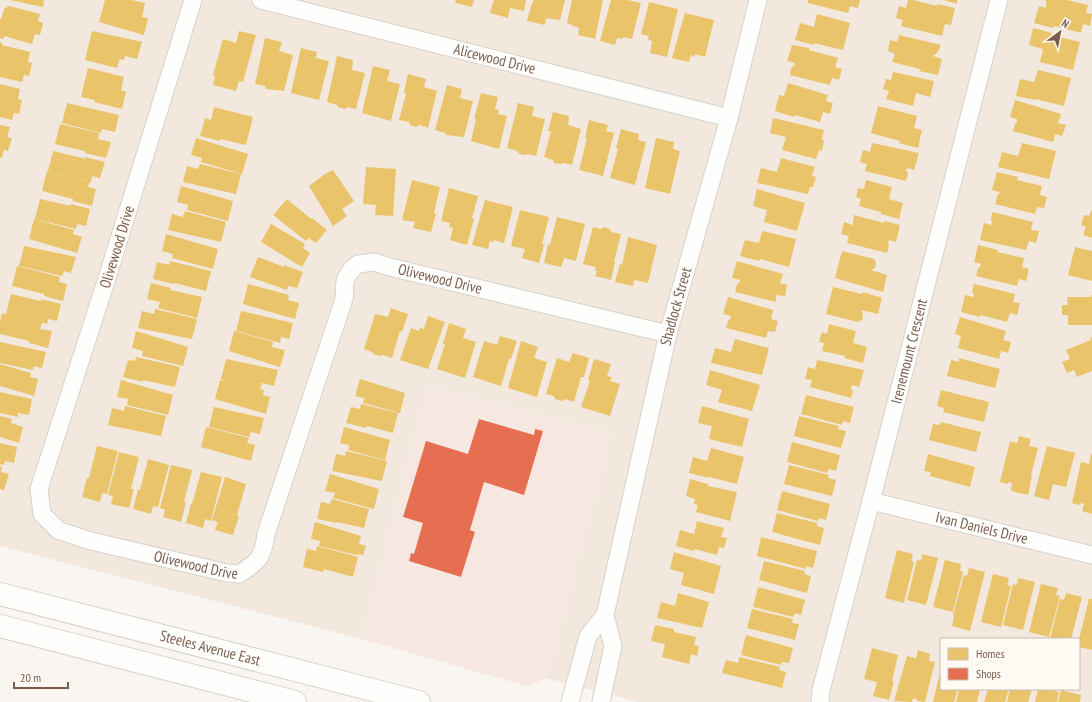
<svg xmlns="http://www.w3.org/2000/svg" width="1092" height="702" viewBox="0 0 1092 702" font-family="'PT Sans Narrow',sans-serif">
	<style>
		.residential { fill: #f2e8de; fill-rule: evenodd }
		.commercial { fill: #f6e8e1 }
		.homes { fill: #e9c46a }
		.shops { fill: #e76f51 }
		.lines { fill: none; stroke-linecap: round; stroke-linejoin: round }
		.street-casing { stroke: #d7d1cb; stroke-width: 19 }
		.secondary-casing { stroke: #d9d2cb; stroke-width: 24 }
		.street { stroke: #fefefd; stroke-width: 17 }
		.secondary { stroke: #fefefd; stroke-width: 22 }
		.labels { text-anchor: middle; stroke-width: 4; stroke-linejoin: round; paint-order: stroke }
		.street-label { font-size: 15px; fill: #7a5c4d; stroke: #fffaf3 }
	</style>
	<rect width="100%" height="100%" fill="#f9f5f0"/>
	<path class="residential" d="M0,0h1092v702h-454l-92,-24 65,-245 -183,-47 -66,253 -362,-93zM941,639h138v50h-138z"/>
	<path class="commercial" d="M428,386l183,47 -65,245 -19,8 -165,-47z"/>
	<path class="homes" d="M10,0h34l-1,7z
		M105,0h27l13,3 -3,14 6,1 -4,17 -45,-13z
		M456,0h18l-2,7 -17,-4z
		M494,0h32l-2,11 -14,-3 -2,10 -18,-5z
		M534,0h31l-5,20 -14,-2 -1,7 -18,-4 5,-18h1z
		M572,0h31l-8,39 -17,-4 1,-7 -12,-5z
		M611,0h17l13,3 -9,36 -9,-2 -1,2 -5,-1 -2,7 -15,-4z
		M808,0h52l-2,8 -8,-2 -2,7 -40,-10z
		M908,0h5l24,6v-2l18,4 -4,17 -6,-1 -3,12 -41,-10 2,-6 -7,-2 3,-12 7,2z
		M944,0h13v4z
		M1046,0h21l21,5 -2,8 6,1 -2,12 -7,-2 -2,9 -27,-7 -1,2 -19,-5 5,-17 7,2z
		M649,2l29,7 -11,48 -17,-4 2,-12 -4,-1 1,-4 -8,-2z
		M9,6l31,8 -2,7 5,2 -3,12 -5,-1 -3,10 -28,-8v3l-4,-1v-19h1l3,-10z
		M685,13l29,7 -9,37 -10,-3v3l-4,-2 -2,7 -17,-4z
		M817,14l33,9 -7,27 -29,-7v2l-19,-5 5,-17 14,4z
		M1033,28l19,5 -1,2 29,7 -7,28 -33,-8 3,-13 -14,-4z
		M92,31l50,11 -5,17 -12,-3 -1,4 -4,-1 -3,9 -32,-8z
		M239,31l17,4 -13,47 -4,-1 -3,10 -23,-6 2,-9 -2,-1 10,-36 13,4z
		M899,35l42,10 -3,7 -5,4 9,3 -4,16 -19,-4 1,-2 -28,-7 3,-8 -7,-3 2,-11 7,2z
		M265,38l17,4 -3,9 14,4 -9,36 -18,-2 -1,-3 -10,-2z
		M0,42l2,1v2l28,7 -2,10 4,1 -3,13 -5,-1 -2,7 -22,-5z
		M792,45l17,3v2l29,8 -3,9 7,2 -3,11 -7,-2 -2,7 -40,-10 1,-7 3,-2 1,-3 -8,-2z
		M301,48l16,4 -1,6 13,3 -10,39 -28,-7z
		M337,56l16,4 -1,10 13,3 -9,36 -9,-2 -2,2 -7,-2 -1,-2 -10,-3z
		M373,66l17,4 -3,11 13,3 -9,37 -29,-8z
		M88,68l36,9 -3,13 5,2 -4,17 -28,-7 1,-2 -14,-3z
		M1038,70l33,8 -7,28 -29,-7v1l-19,-4 4,-17 14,3z
		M893,72l41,9 -4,16 -14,-4 -3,13 -27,-7 3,-8 -6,-2 3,-10 5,1z
		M408,74l18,5 -2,8 13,4 -9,37 -8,-3 -4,2 -6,-2 -1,-3 -10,-2 7,-26 -2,-2z
		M788,83l40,12 -2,6 7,2 -3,11 -7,-2 -3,10 -25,-7 -1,2 -19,-6 4,-16 5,1z
		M0,84l20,5 -2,10 4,1 -3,14 -5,-1 -2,7 -12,-3z
		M447,85l15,4 -2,9 13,3 -9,36 -18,-2 -1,-2 -10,-3z
		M481,93l17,4 -3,12 4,1 -1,4 9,2 -8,33 -28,-8 5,-22h-2z
		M1015,100l46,14 -3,9 8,2 -4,11 -7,-2 -2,8 -40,-11 2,-7 2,-2v-3l-7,-2z
		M67,103l52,12 -4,17 -13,-3 -1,4 -39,-10z
		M518,103l16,4 -2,9 13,3 -9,37 -8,-2 -3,1 -6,-1 -2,-3 -10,-3z
		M878,106l39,10 -3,12 8,2 -4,18 -19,-5 1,-2 -29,-8z
		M214,107l39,10 -7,28 -25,-6 -1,2 -20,-5 5,-18 6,2z
		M553,112l16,4 -1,9 13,4 -9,36 -7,-2 -4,1 -7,-1 -1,-3 -9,-3 7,-26h-3z
		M773,118l51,12 -2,10 2,1 -2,10 -3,-1 -3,9 -34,-9 4,-13 -16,-4z
		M589,120l19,5 -2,6 8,2 -11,43 -24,-6 8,-32h-2z
		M60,124l39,9 -1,6 13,3 -5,16 -21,-5v-2h-1l-29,-7z
		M0,125l10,2 -3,10 5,1 -4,13 -4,-1 -2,8h-2z
		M621,129l18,5 -1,6 8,2 -11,43 -25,-7 8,-29 -2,-1z
		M196,138l52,16 -6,20 -41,-12 1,-4 -11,-3z
		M656,138l18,4 -1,7 7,2 -10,43 -25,-6z
		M872,143l47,10 -5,17 -7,-2 -1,3 2,2 -2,8 -41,-10 2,-7 -7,-2 3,-12 7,2z
		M1022,143l34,8 -7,28 -51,-12 4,-15 16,4z
		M53,151l29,7 3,1v-2l20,5 -5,16 -8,-2 -1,6 -43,-11z
		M781,158l34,9 -3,9 4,1 -3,10h-3l-2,7 -51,-11 4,-15 16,4z
		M200,164l41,10 -5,20 -53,-12 4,-16 11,3z
		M366,167l30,2 -3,47 -18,-1 1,-10 -13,-1z
		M333,170l21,31 -12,8 5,7 -14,10 -24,-40 16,-12z
		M47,171l43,11 -2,5 8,2 -4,17 -19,-5v-2l-31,-8z
		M997,172l21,5 -1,3 25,6 -2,9 7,2 -3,11 -7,-1 -2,7 -40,-10 3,-10h1l1,-2 -8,-2z
		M412,180l28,7 -6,26 2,1 -5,18 -18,-4 2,-6 -13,-2z
		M866,180l26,7 -3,12 14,4 -4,16 -18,-5v-2l-22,-6 2,-7 -5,-2 2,-9 6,1z
		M181,186l52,15 -5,20 -41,-11 1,-5 -11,-3z
		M449,188l29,8 -6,22 2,1 -7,26 -17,-5 3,-12 -4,-1 1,-4 -9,-2z
		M757,189l48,14 -8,28 -33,-9 3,-12 -14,-4z
		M40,199l31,7v-2l19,5 -4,17 -9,-2 -1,5 -41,-10z
		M287,199l24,20 1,-1 15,12 -11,13 -7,-5 -3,3 -33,-26z
		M485,200l28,7 -9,36 -10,-3v2l-4,-1 -2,8 -16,-4z
		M1092,209v29l-9,-3 3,-8 -5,-2 3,-10 5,1z
		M520,210l29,7 -7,27 2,1 -5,18 -17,-5 3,-9 -14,-3z
		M185,211l41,11 -5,20 -53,-12 4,-16 11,3z
		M992,212l41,10 -2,8 8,1 -3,12 -7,-2 -3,9 -46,-10 4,-17 7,2 1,-3 -1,-2z
		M854,215l30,8 1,-2 15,4 -4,17 -7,-2 -1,4 1,2 -2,7 -40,-10 2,-7 -8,-2 3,-12 9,3z
		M557,217l28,7 -9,37 -12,-3 -3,9 -17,-4 4,-19 2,1z
		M34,219l40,11 -1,4 9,3 -5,16 -48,-14z
		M271,224l34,20 -2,4 7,5 -8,14 -41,-25z
		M593,227l8,2 3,-2 6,2 1,3 10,2 -7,28h1l-4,18 -16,-4 2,-5h-2l1,-4 -13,-3z
		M762,231l34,8 -7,28 -29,-8 -1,2 -19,-5 5,-16 14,3z
		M166,234l52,15 -5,20 -41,-11 1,-4 -11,-3z
		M628,237l29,8 -9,38 -14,-3 -1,6 -18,-4 5,-18 2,1z
		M978,245l20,5 -1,2 27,6 -2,9 7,2 -3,12 -7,-2 -2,7 -41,-10 2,-8 2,-1 1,-3 -7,-2z
		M24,246l52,11 -5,16 -7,-2 -2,5 -43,-10z
		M1075,247l17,4v30l-24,-6z
		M842,251l32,8 2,3 -1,6 -4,2 16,5 -4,17 -48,-14z
		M258,257l26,10v-2l19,7 -6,16 -9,-2 -1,4 -37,-13z
		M170,261l41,10 -5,20 -31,-8 -1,1 -21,-5 4,-17 12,3z
		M737,261l46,13 -3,9 7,2 -2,11 -9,-1v7l-41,-10 2,-8 2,-1 1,-3 -8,-2z
		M17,266l43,11 -1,5 8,2 -4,17 -19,-5v-2l-32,-8z
		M151,283l20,5 -1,2 32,7 -5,21 -39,-10 2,-6 -13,-3z
		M248,284l41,11 -1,5 11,3 -4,16 -52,-15z
		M974,284l41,10 -2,8 7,1 -3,12 -7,-2 -3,9 -26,-7 -1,2 -19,-5 4,-17 8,2 1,-3 -2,-2z
		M833,287l29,7 1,-2 19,6 -4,16 -17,-4 2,4 -1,6 -4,2 -32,-8z
		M11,294l30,7v-2l20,5 -4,17 -9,-2 -1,5 -41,-10z
		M1091,295h1v30h-24v-10h-6v-10h6l-1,-8h24z
		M728,297l45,13 -2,9 7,2 -3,11 -7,-1 -2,7 -40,-10 2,-7 2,-1 1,-4 -8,-2z
		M391,308l17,6 -6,18 -2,-1 -8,27 -9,-3 -3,1 -7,-2 -1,-2 -8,-3 11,-35 13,3z
		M155,309l42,10 -5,20 -54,-11 4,-17 12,3z
		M241,311l52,12 -4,16 -8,-2 -1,6 -44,-12z
		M2,313l40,10 -2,6 12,2 -4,17 -19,-5v-2l-29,-7v-13z
		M428,316l17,6 -17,47 -28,-9 11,-32 8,3 1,-3 4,1z
		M960,317l46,14 -3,9 8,2 -3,11 -7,-2 -2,8 -41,-11 3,-12 -6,-2z
		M449,323l17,6 -3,9 13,4 -11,36 -28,-9 8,-25h-2z
		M829,324l27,7 -3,12 14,4 -4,16 -19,-5 1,-2 -23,-5 2,-8 -5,-1 3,-10 5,2z
		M136,331l52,16 -5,19 -41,-10 1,-5 -11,-3z
		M234,331l39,11 -1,5 13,3 -5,17 -51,-16z
		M500,336l17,5 -6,18h-2l-8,27 -28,-9 11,-36 13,4z
		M1092,337v34l-15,6 -3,-7 -7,3 -5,-11 8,-3 -4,-9 25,-10 -1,-2z
		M735,339l34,9 -7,27 -51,-12 4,-15 16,4z
		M521,341l17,6 -4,11 13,4 -10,35 -29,-9z
		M0,342l46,10 -4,16 -8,-2 -1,4 -33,-7z
		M573,353l16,5 -5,19h-3l-7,25 -9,-3 -3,2 -7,-2 -1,-3 -8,-2 11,-36 12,4z
		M136,357l44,10 -5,20 -32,-7v2l-20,-5 5,-17 7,1z
		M959,358l41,11 -5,19 -48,-12 4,-16 8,2z
		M226,359l52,11 -4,16 -12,-3 -2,6 -31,-8 35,9 -1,5 7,2 -4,17 -51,-15 5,-19 6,1 -5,-2z
		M594,359l17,5 -4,12 5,1 -2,4 10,3 -10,32 -29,-9 9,-26 -2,-1z
		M817,360l47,10 -5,17 -7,-2 -1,3 2,3 -2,7 -41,-11 2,-7 -7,-1 3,-12 7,2z
		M0,364l31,9 -1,4 8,2 -4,17 -34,-10z
		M710,370l50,15 -8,26 -34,-9 4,-12 -16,-5z
		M360,379l45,14 -5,20 -37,-10 1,-5 -9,-2z
		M121,380l52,15 -5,20 -41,-10 1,-6 -11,-2z
		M941,390l48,12 -5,20 -41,-10 1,-4 -7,-2z
		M0,392l32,7 -3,16 -11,-2v4l-18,-4z
		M806,395l48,12 -4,16 -7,-2 -1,4 -41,-11z
		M361,404l37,9 -5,20 -26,-7 -1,2 -20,-5 5,-16 9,2z
		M125,406l41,10 -5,20 -53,-11 4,-17 12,3z
		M702,406l47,13 -7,28 -33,-8 3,-13 -14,-3z
		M214,407l50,11 -4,16 -9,-2 -2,5 -40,-10z
		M0,416l12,3 -1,4 12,4 -4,16 -19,-6z
		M799,416l40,10 -1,3 8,2 -5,17 -47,-12z
		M941,422l40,10 -5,20 -47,-12 4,-16 7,1z
		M206,427l43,11 -2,5 8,2 -4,16 -50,-14z
		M344,427l46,13 -5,20 -37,-10 1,-5 -9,-2z
		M1019,436l12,3 -2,7 9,2 -7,27 1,1 -4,19 -17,-4 1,-8 -3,-1 -2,2 -7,-2 10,-41 7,2z
		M792,442l48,13 -4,16 -7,-2 -2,4 -40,-11z
		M0,443l17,4 -3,16 -9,-2 -1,4 -4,-1z
		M97,446l21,5 -11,43 -5,-1 -2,9 -18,-5 5,-19h2z
		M1047,446l28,7 -9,34 -13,-3 -4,16 -15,-4z
		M711,448l33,9 -7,27 -28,-7v1l-20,-5 4,-16 14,4z
		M346,451l41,10 -5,20 -50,-10 4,-17 9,2z
		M119,452l20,5 -8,32h3l-5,19 -18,-4 2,-8 -5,-1z
		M928,454l47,13 -5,20 -40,-11 1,-4 -7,-1z
		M1091,454h1v60l-10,-3 2,-7 -3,-1 -2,2 -7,-2 9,-41 8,2z
		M148,459l21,6 -11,42 -5,-1 -2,8 -18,-5 5,-19h2z
		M171,465l21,5 -8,32h2l-5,20 -18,-5 2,-7 -5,-2z
		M789,465l40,10 -1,3 8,2 -4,16 -48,-12z
		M0,466l2,1 -1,5 8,2 -5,16 -4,-1z
		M201,472l21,5 -11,44 -6,-2 -2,9 -17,-5 5,-19h1z
		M330,474l49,15 -5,20 -41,-11 2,-5 -10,-2z
		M225,477l21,7 -9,31 2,1 -6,19 -18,-5 3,-8 -6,-2z
		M690,479l18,5v2l29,6 -7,29 -34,-9 2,-7 -4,-1 1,-5 -9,-3z
		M782,491l48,13 -4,16 -7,-2 -1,3 -41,-11z
		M332,499l37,10 -5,19 -27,-6v1l-20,-4 4,-17 9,2z
		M777,513l40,10v3l7,2 -4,17 -48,-13z
		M697,521l27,7 -3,9 6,1 -3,10 -5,-1 -2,8 -22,-6 -1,2 -18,-5 4,-16 14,4z
		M315,522l46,14 -2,8 7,2 -3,9 -7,-1v1l-37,-9 1,-5 -9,-2z
		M761,537l56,14 -4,17 -7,-2v3l-49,-13z
		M317,546l41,11 -5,20 -29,-8 -1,3 -20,-5 4,-18 9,2z
		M897,550l16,4 -2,7 3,1 -10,41 -19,-5z
		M674,552l47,14 -7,28 -33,-9 3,-12 -14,-4z
		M922,554l16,4 -12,47 -19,-5 10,-40 4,1z
		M945,560l16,4 -1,7 3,1 -10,40 -20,-5z
		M764,561l41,10 -1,3 7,2 -4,17 -48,-13z
		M969,568l16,4 -15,59 -18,-5 2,-10 -1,-1 11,-40 3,1z
		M993,574l16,4 -2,7 4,1 -10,41 -20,-5z
		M1018,578l17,4 -12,48 -20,-5 10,-41 4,1z
		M1041,584l17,4 -2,7 4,1 -11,41 -20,-5z
		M758,587l47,13 -4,15 -6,-2 -2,4 -40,-10z
		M678,593l31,9 -7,26 -45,-10 4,-16 14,4z
		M1066,593l16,4 -11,42h-21l10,-40 4,1z
		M1089,599h3v51l-13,-3v-8z
		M752,609l41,10 -1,4 7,1 -4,16 -48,-12z
		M655,625l19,4v3l22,5 -2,8 5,1 -2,10 -6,-2 -2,10 -27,-7 3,-13 -14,-3z
		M746,635l47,13 -4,15 -7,-1 -1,3 -40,-10z
		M872,648l26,7 -6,26h2l-5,19 -16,-4 4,-14 -13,-3z
		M918,650l12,4 -1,7 6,1 -10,40 -7,-1 -2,-2 -3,-1 -1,4 -18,-1 13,-45 9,2z
		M739,657l41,10 -1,3 7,2 -4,16 -60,-15 4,-13 12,3z
		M940,673l1,16h17l-4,13h-21z
		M959,689h21l-3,13h-21z
		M988,689h21l-4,13h-21z
		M1010,689h22l-4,13h-21z
		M1038,689h9l12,3 -2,10h-22z
		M1061,690l20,5 -1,7h-22z"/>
	<path class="shops" d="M479,419l55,16 1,-6 8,2 -19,64 -40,-13 -14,48 5,2 -14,45 -52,-16 2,-8 3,1 9,-31 -20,-6 23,-76 42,13z"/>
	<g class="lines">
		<g class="street-casing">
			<g id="street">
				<path id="s1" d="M193,0l-85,275 -69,214 3,25 16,16 29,10 140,33 12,1c20,-13 24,-16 27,-40l77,-232 2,-8 -1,-7 2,-9 6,-9 6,-5 17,-2 11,4 282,68"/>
				<path id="s2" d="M261,0l468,118"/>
				<path id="s3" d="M871,501l221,54"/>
				<path id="s4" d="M570,702l18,-66 17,-21 63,-281 61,-216 29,-118"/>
				<path d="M601,702l12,-56 -8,-31"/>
				<path id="s5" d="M820,702l1,-12 50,-189 128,-501"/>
			</g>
		</g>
		<g class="secondary-casing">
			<g id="secondary">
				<path id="s6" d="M0,594l419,108"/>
				<path d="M0,626l295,76"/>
			</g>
		</g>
		<use href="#street" class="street"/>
		<use href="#secondary" class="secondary"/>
	</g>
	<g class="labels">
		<g class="street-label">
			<text dy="5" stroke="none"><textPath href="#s2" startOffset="241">Alicewood Drive</textPath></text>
			<text transform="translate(117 247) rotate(-73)" y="5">Olivewood Drive</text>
			<text dy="5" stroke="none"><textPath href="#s1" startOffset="1170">Olivewood Drive</textPath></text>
			<text dy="5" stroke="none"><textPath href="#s4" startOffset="412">Shadlock Street</textPath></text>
			<text dy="5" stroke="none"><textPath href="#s5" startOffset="362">Irenemount Crescent</textPath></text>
			<text dy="5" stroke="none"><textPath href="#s3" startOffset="114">Ivan Daniels Drive</textPath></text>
			<text dy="5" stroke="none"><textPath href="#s1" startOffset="703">Olivewood Drive</textPath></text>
			<text dy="5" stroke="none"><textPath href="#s6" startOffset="217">Steeles Avenue East</textPath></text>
		</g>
	</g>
	<rect x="940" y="638" width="140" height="52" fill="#fffaf3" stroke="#cabbb1"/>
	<rect x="948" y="648" width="20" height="12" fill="#e9c46a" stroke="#cabbb1"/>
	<text x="976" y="658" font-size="12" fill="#7a5c4d">Homes</text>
	<rect x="948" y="668" width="20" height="12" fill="#e76f51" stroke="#cabbb1"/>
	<text x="976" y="678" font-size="12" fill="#7a5c4d">Shops</text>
	<g transform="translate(1060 32) rotate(32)" stroke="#fffaf3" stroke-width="3" paint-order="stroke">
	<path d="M0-3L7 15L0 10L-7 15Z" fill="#7a5c4d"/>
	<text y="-6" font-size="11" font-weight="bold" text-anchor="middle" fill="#7a5c4d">N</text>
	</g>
	<path d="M14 682v6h54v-6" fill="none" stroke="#7a5c4d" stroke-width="2"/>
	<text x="20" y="682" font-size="12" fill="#7a5c4d" stroke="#fffaf3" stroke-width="3" paint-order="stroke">20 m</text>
</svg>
